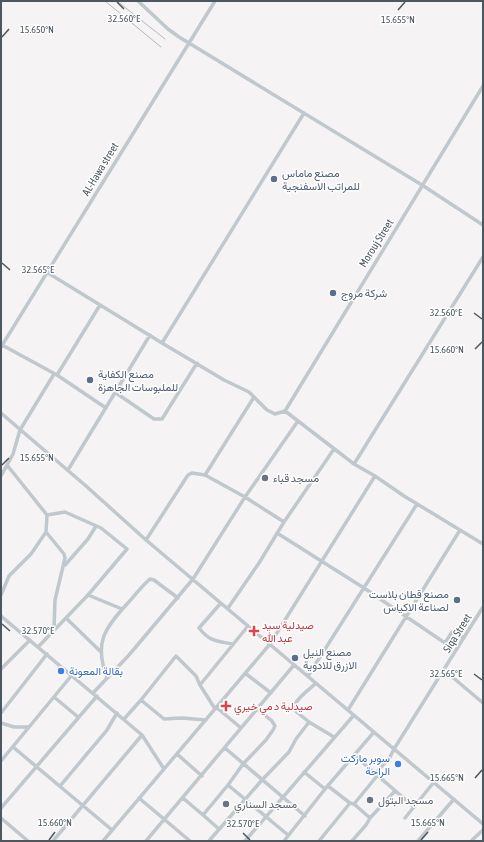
<svg xmlns="http://www.w3.org/2000/svg" width="484" height="842" viewBox="0 0 484 842" font-family="'Asap Condensed',Vazirmatn,sans-serif">
	<style>
		.lines { fill: none; stroke-linecap: round; stroke-linejoin: round }
		.minor { stroke: #c0c8cd; stroke-width: 3.5 }
		.rail { stroke: #b6b8bc; stroke-width: 1 }
		.ticks { fill: none; stroke: #4c575f; stroke-width: 1.5 }
		.service-dot { fill: #5c6f8a; stroke: #fff; stroke-width: 1.5 }
		.worship-dot { fill: #6b7280; stroke: #fff; stroke-width: 1.5 }
		.health-dot { fill: #e0444e; stroke: #fff; stroke-width: 1.5 }
		.shop-dot { fill: #3f7fe0; stroke: #fff; stroke-width: 1.5 }
		.labels { text-anchor: middle; stroke-width: 3; stroke-linejoin: round; paint-order: stroke }
		.street-label { font-size: 11px; fill: #4c575f; stroke: #fff }
		.service-label { font-size: 11px; fill: #4e5e75; stroke: #fff; text-anchor: start }
		.worship-label { font-size: 11px; fill: #5b616d; stroke: #fff; text-anchor: start }
		.health-label { font-size: 11px; fill: #be3a42; stroke: #fff; text-anchor: start }
		.shop-label { font-size: 11px; fill: #366cbe; stroke: #fff; text-anchor: start }
		.ticks-label { font-size: 10px; text-anchor: middle; fill: #4c575f; stroke: #fff; stroke-width: 3; stroke-linejoin: round; paint-order: stroke }
	</style>
	<rect width="100%" height="100%" fill="#f5f3f3"/>
	<g class="lines">
		<path class="minor" d="M138,1l30,28 11,8 243,148 61,40
			M48,273l114,70 62,37 25,12 18,18 8,4 10,-3 69,53 21,12 29,20 79,48
			M162,343l142,-230
			M2,345l55,30 49,33
			M1,347c72,-115 142,-231 214,-346
			M57,375l43,-70
			M116,393l38,26h8l35,-56
			M285,411l198,-325
			M1,413l85,73 60,54 337,284
			M354,464l129,-207
			M68,470l82,-135
			M205,475l49,-78
			M1,476l12,-22 7,-24 34,-56
			M46,532l18,22 1,4 -10,42 -1,29
			M277,533l87,55 81,55 7,-11 12,6
			M146,540l42,-65 4,-2 13,2 40,22 39,25
			M65,565l23,-26 8,-13
			M1,595l8,-19 22,-22 15,-22 1,-17 -40,-50
			M88,595l34,14
			M221,603l-22,25c11,14 18,13 34,16
			M228,608l31,-45 25,-41 50,-73
			M1,616l141,119 22,34
			M66,618l35,34
			M38,647l50,-52 39,-46 -26,-21 -36,-16 -18,3
			M1,669l29,-29
			M444,670l39,33
			M245,673l26,20
			M308,676l109,-172
			M107,678c-13,-35 -3,-49 20,-74 8,-9 15,-18 23,-25l4,1 24,18
			M316,683c-7,7 -21,16 -23,26l16,13 25,15
			M93,693l36,-38 64,-76 52,-82 53,-76
			M54,697l24,20
			M141,700l35,-44 20,20 4,9
			M216,707l25,21
			M215,709l-15,-24 48,-59
			M348,710l112,-180
			M1,713l46,-59
			M124,719l17,-19 23,19 18,-1 24,2
			M1,723l13,4h14
			M13,747l99,83
			M225,748l80,68
			M177,754l25,22
			M354,755l60,52
			M1,761l71,-86
			M304,772l21,17
			M375,774l15,-17 4,-8 89,-142
			M228,785l60,50
			M60,786l47,-56 10,-17
			M328,786l22,17 4,1 16,14
			M139,798l51,43
			M183,798l20,17
			M354,804l23,-28
			M1,808l96,-112
			M1,818l27,23
			M405,818l29,-36
			M219,829l-16,-14 25,-30 15,-21 23,-24 7,-10 2,-4 -3,-5 -15,-12
			M53,841l89,-106
			M103,841l167,-197 105,-168
			M146,841l148,-176
			M209,841l53,-61 27,-28 7,-13 13,-17
			M245,841l109,-126
			M284,841l41,-52 49,-57
			M319,841l31,-38
			M352,841l14,-16 4,-7 25,-27
			M418,841l36,-42
			M471,841l12,-11"/>
		<path class="rail" d="M105,1l56,46
			M117,1l48,38"/>
	</g>
	<path class="ticks" d="M117,2l7,7M398,10l7,-8M2,37l7,-8M2,263l8,7M474,313l8,6M475,349l7,-7M2,465l7,-7M2,624l8,7M474,674l8,6M475,778l7,-8M243,833l7,7M49,840l6,-8M421,840l7,-8"/>
	<g class="service-dot">
		<circle cx="274" cy="179" r="4"/>
		<circle cx="333" cy="293" r="4"/>
		<circle cx="90" cy="380" r="4"/>
		<circle cx="457" cy="600" r="4"/>
		<circle cx="295" cy="658" r="4"/>
	</g>
	<g class="worship-dot">
		<circle cx="265" cy="478" r="4"/>
		<circle cx="370" cy="800" r="4"/>
		<circle cx="226" cy="804" r="4"/>
	</g>
	<g class="health-dot">
		<path d="M252 625h4v4h4v4h-4v4h-4v-4h-4v-4h4z"/>
		<path d="M224 700h4v4h4v4h-4v4h-4v-4h-4v-4h4z"/>
	</g>
	<g class="shop-dot">
		<circle cx="61" cy="671" r="4"/>
		<circle cx="398" cy="764" r="4"/>
	</g>
	<g class="labels">
		<g class="street-label">
			<text transform="translate(100 169) rotate(-59)" y="4">AL-Hawa street</text>
			<text transform="translate(376 243) rotate(-58)" y="4">Morouj Street</text>
			<text transform="translate(457 633) rotate(-58)" y="4">Siqa Street</text>
		</g>
		<g class="service-label">
			<text x="282" y="177">مصنع ماماس<tspan x="282" dy="13">للمراتب الاسفنجية</tspan></text>
			<text x="341" y="297">شركة مروج</text>
			<text x="98" y="378">مصنع الكفاية<tspan x="98" dy="13">للملبوسات الجاهزة</tspan></text>
			<text x="449" y="598" text-anchor="end">مصنع قطان بلاست<tspan x="449" dy="13">لصناعة الاكياس</tspan></text>
			<text x="303" y="656">مصنع النيل<tspan x="303" dy="13">الازرق للادوية</tspan></text>
		</g>
		<g class="worship-label">
			<text x="273" y="482">مسجد قباء</text>
			<text x="378" y="804">مسجد البتول</text>
			<text x="234" y="808">مسجد السناري</text>
		</g>
		<g class="health-label">
			<text x="262" y="629">صيدلية سيد<tspan x="262" dy="13">عبد الله</tspan></text>
			<text x="234" y="710">صيدلية د مي خيري</text>
		</g>
		<g class="shop-label">
			<text x="69" y="675">بقالة المعونة</text>
			<text x="390" y="762" text-anchor="end">سوبر ماركت<tspan x="390" dy="13">الراحة</tspan></text>
		</g>
	</g>
	<g class="ticks-label">
		<text x="124" y="22">32.560°E</text>
		<text x="398" y="23">15.655°N</text>
		<text x="37" y="33">15.650°N</text>
		<text x="38" y="273">32.565°E</text>
		<text x="446" y="316">32.560°E</text>
		<text x="447" y="353">15.660°N</text>
		<text x="37" y="461">15.655°N</text>
		<text x="38" y="634">32.570°E</text>
		<text x="446" y="677">32.565°E</text>
		<text x="447" y="781">15.665°N</text>
		<text x="55" y="826">15.660°N</text>
		<text x="428" y="826">15.665°N</text>
		<text x="243" y="827">32.570°E</text>
	</g>
	<rect width="484" height="842" fill="none" stroke="#4c575f" stroke-width="4"/>
</svg>
